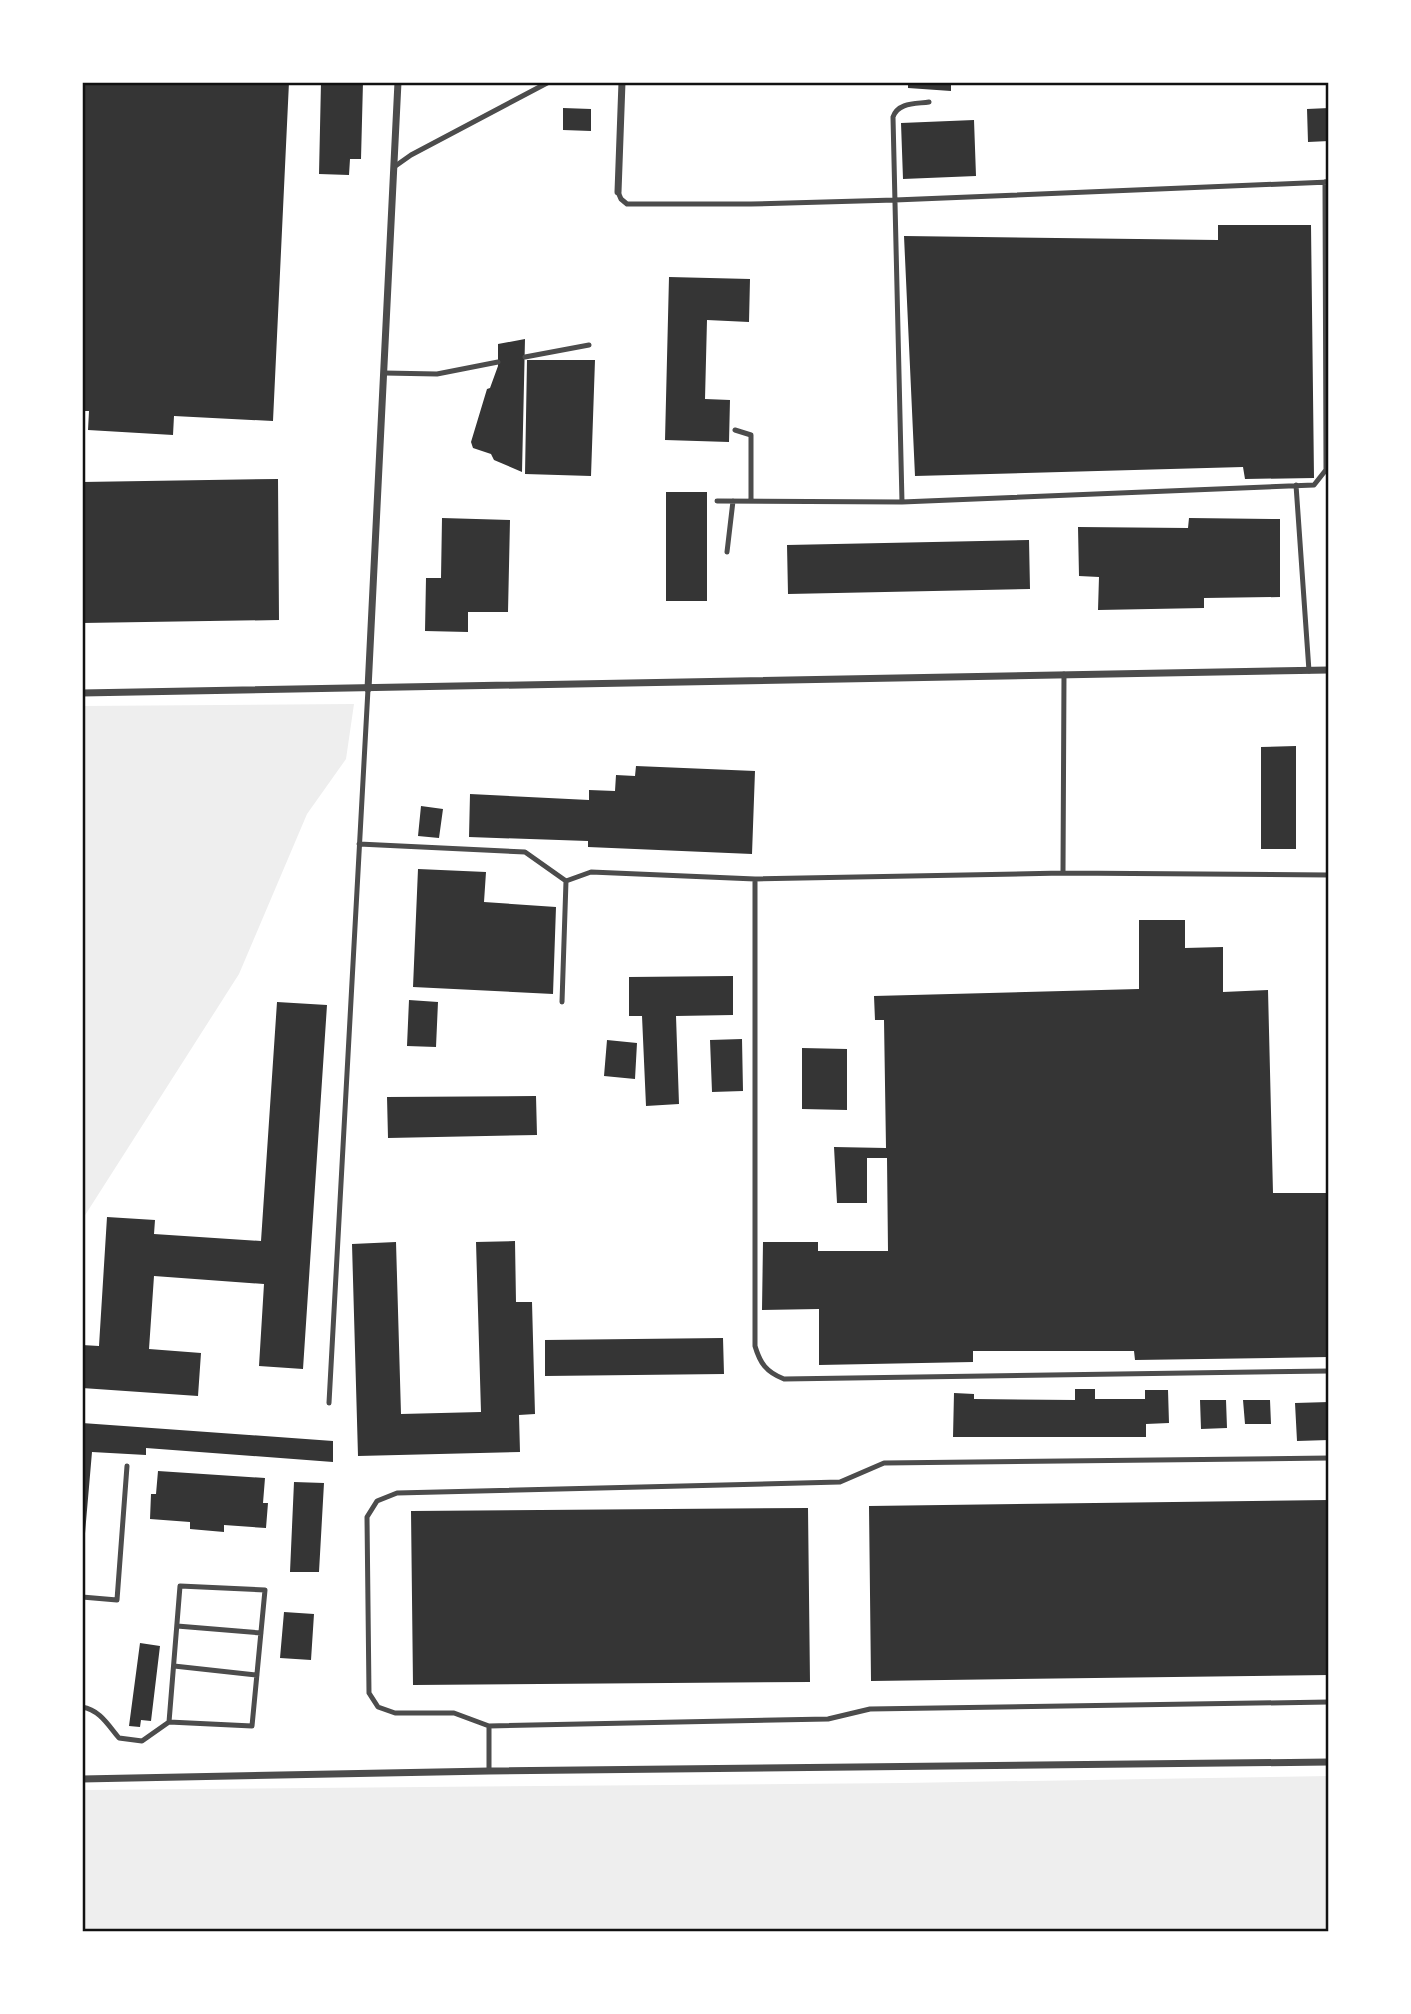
<svg xmlns="http://www.w3.org/2000/svg" width="1411" height="2014" viewBox="0 0 1411 2014" font-family="Overpass,sans-serif">
	<style>
		.green { fill: #eee }
		.building { fill: #353535 }
		.lines { fill: none; stroke-linecap: round; stroke-linejoin: round }
		.service { stroke: #4c4c4c; stroke-width: 5 }
		.minor { stroke: #4c4c4c; stroke-width: 7 }
		.neatline { fill: none; stroke: #111; stroke-width: 2.5 }
	</style>
	<rect width="100%" height="100%" fill="#fff"/>
	<path class="green" d="M354,704l-8,55 -39,55 -68,160 -157,246v-514z
		M1329,1776v156h-1247v-142l822,-7z"/>
	<path class="building" d="M82,82h207l-16,339 -99,-5 -1,19 -85,-5 1,-19h-7z
		M321,82h42l-2,77h-11l-1,16 -30,-1z
		M908,82h43v9l-43,-3z
		M563,108l28,1v22l-28,-1z
		M1329,108v33l-21,1 -1,-33z
		M974,120l2,56 -73,3 -2,-56z
		M1218,225h93l3,253 -69,1 -2,-12 -328,9 -11,-240 314,4z
		M669,277l81,2 -1,43 -42,-2 -2,79 25,1 -1,42 -64,-2z
		M525,339l-3,133 -28,-12 -3,-6 -18,-6 -2,-6 16,-53 3,-1 8,-22v-22z
		M527,360h68l-4,116 -66,-2z
		M278,479l1,141 -197,3v-141z
		M666,492h41v109h-41z
		M442,518l68,2 -2,92h-40v20l-43,-1 1,-53h15z
		M1189,518l91,1v78l-76,1v10l-106,2 1,-33 -20,-1 -1,-49 110,1z
		M1029,540l1,49 -242,5 -1,-49z
		M1296,746v103h-35v-102z
		M636,766l119,5 -3,83 -164,-7v-6l-119,-4 1,-43 119,6v-10l26,1 1,-16 19,1z
		M421,806l22,3 -4,29 -21,-2z
		M418,869l68,3 -2,30 72,5 -3,87 -140,-7z
		M1139,920h46v28l38,-1v45l45,-2 5,203h56v164l-194,3 -1,-9h-161v11l-154,3v-56l-57,1 1,-68h55v9h70l-1,-93h-20v45h-30l-3,-56 52,1 -2,-128h-9l-1,-24 265,-7z
		M733,976v39l-57,1 3,88 -33,2 -4,-90h-13v-39z
		M409,1000l29,2 -2,45 -29,-1z
		M277,1002l50,3 -24,364 -44,-3 5,-82 -110,-8 -5,73 52,4 -3,43 -116,-8v-43l17,1 8,-129 48,3 -1,14 107,7z
		M742,1039l1,52 -31,1 -2,-52z
		M607,1040l30,3 -2,36 -31,-3z
		M802,1048l45,1v61l-45,-1z
		M536,1096l1,39 -149,3 -1,-41z
		M515,1241l1,61h16l3,112 -16,1 1,37 -162,4 -6,-212 44,-2 5,172 80,-2 -5,-170z
		M723,1338l1,36 -179,2v-36z
		M1075,1389h20v10h50v-9h23l1,33 -23,1v13h-193l1,-44 20,1v5l101,1z
		M1200,1400h26l1,28 -26,1z
		M1243,1400h27l1,24h-26z
		M1329,1402v38l-32,1 -2,-38z
		M82,1423l251,18v21l-187,-14v7l-54,-3 -8,93h-2z
		M158,1471l107,7 -2,25h5l-2,25 -42,-3v7l-34,-3v-7l-40,-3 1,-25h5z
		M294,1482l30,1 -5,89h-29z
		M1329,1500v175l-458,6 -2,-175z
		M808,1508l2,174 -397,3 -2,-174z
		M284,1612l30,2 -3,46 -31,-2z
		M140,1643l20,3 -9,75 -10,-1 -1,7 -11,-1z"/>
	<g class="lines">
		<path class="service" d="M394,167l17,-12 138,-73
			M1325,182l1,288 3,4
			M618,192l3,7 6,5h124l144,-4 434,-18
			M525,357l64,-12
			M384,373l53,1 61,-12
			M735,430l16,5v65
			M1296,485l13,186
			M717,501l185,1 412,-17 15,-19
			M902,502l-9,-385c5,-15 23,-13 36,-15
			M727,552l6,-51
			M359,844l166,8 41,29
			M1063,873l1,-199
			M755,879v467c5,17 11,26 29,33l545,-8
			M562,1002l4,-121 25,-9 164,7 308,-6 266,2
			M329,1403l39,-714
			M1329,1458l-445,5 -44,19 -443,11 -20,8 -10,16 2,176 9,14 17,6h59l35,13 339,-7 42,-10 459,-7
			M82,1597l35,3 10,-134
			M177,1626l84,7
			M174,1666l83,9
			M82,1707c18,3 26,18 37,31l23,3 27,-19 83,4 13,-136 -85,-4 -11,136
			M489,1771v-45"/>
		<path class="minor" d="M618,192l4,-110
			M368,689l30,-607
			M82,693l1247,-23
			M82,1779l407,-8 840,-9"/>
	</g>
	<rect width="1411" height="2014" fill="none" stroke="#ffffff" stroke-width="168"/>
	<rect x="84" y="84" width="1243" height="1846" class="neatline"/>
</svg>
